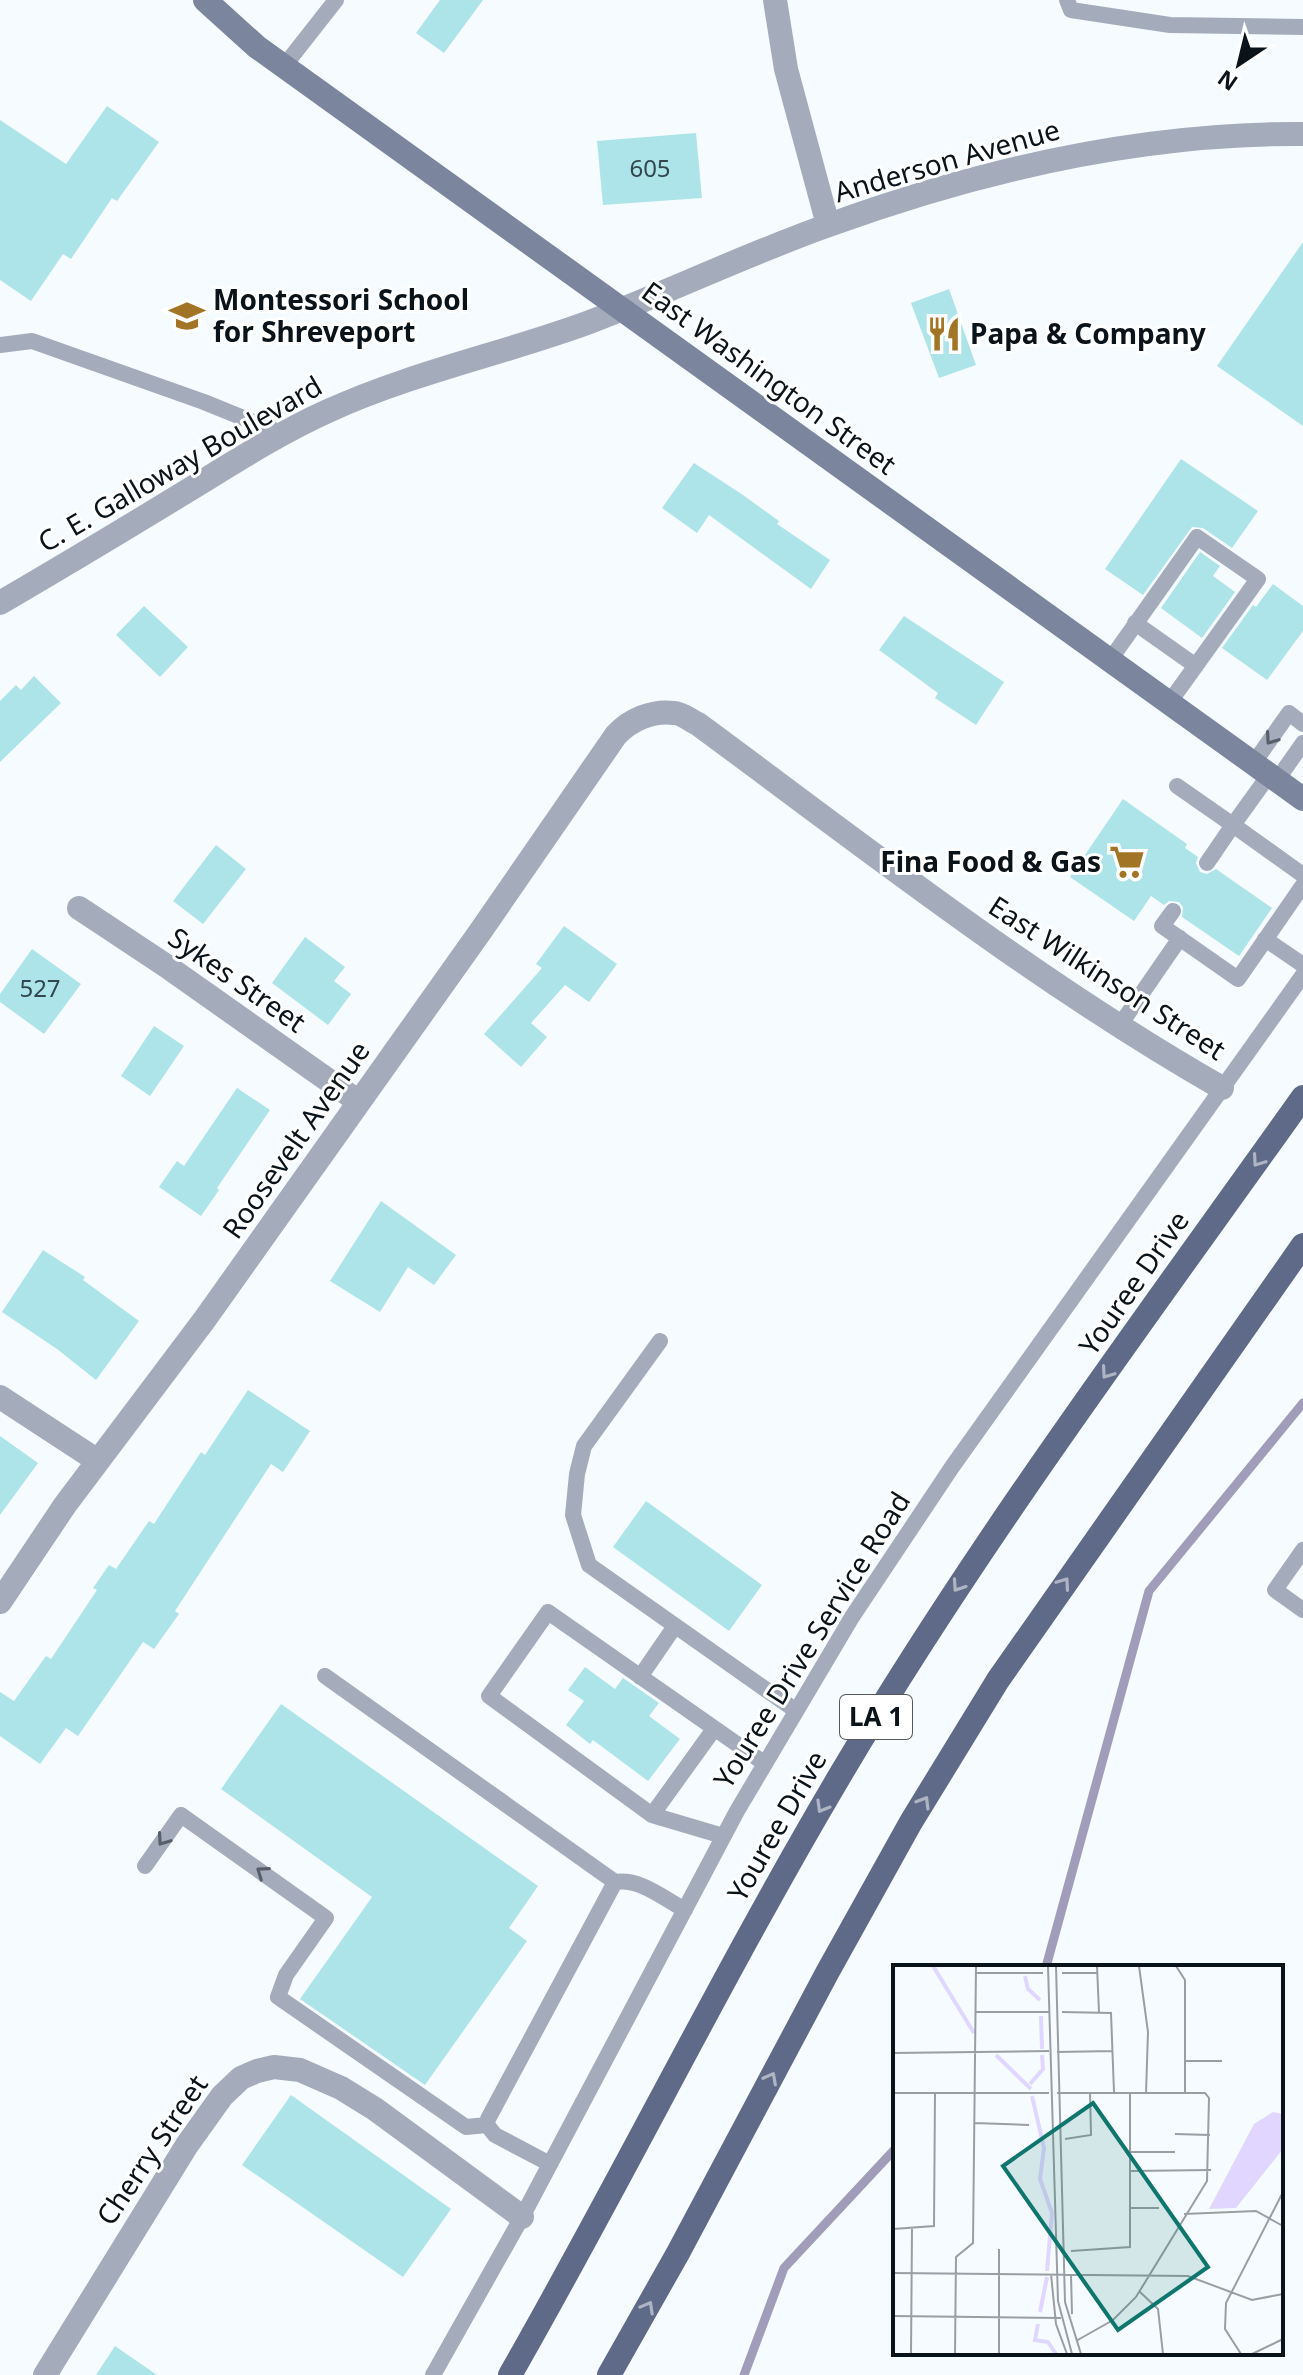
<svg xmlns="http://www.w3.org/2000/svg" width="1303" height="2375" viewBox="0 0 1303 2375" font-family="'Noto Sans',sans-serif">
	<style>
		.lines { fill: none; stroke-linecap: round; stroke-linejoin: round }
		.stream { stroke: #a09cba; stroke-width: 9 }
		.building { fill: #ace4e9 }
		.lane { stroke: #a4acbc; stroke-width: 16 }
		.street { stroke: #a4acbc; stroke-width: 24 }
		.secondary { stroke: #7b869e; stroke-width: 24 }
		.primary { stroke: #5e6a87; stroke-width: 24 }
		.oneway { stroke: #57606a }
		.oneway2 { stroke: #aeb4c3 }
		.labels { text-anchor: middle; stroke-width: 6; stroke-linejoin: round; paint-order: stroke }
		.number-label { font-size: 24px; fill: #32474d }
		.shield { fill: #fff; stroke: #545a5e; stroke-width: 2 }
		.shield-label { font-size: 26px; font-weight: bold; fill: #0a1319 }
		.street-label { font-size: 28px; fill: #0a1319; stroke: #fff }
		.poi-label { font-size: 28px; font-weight: bold; fill: #0a1319; stroke: #fff; text-anchor: start }
		.inset-river { fill: none; stroke: #e1d6ff; stroke-width: 4 }
		.inset-road { fill: none; stroke: #989ea3; stroke-width: 2 }
		.view { fill: #0f766e; fill-opacity: 0.15; stroke: #0f766e; stroke-width: 4 }
		.inset-edge { fill: none; stroke: #0a1319; stroke-width: 4 }
	</style>
	<rect width="100%" height="100%" fill="#f6fbff"/>
	<g class="lines">
		<path class="stream" d="M1046,1967l103,-376 154,-188
			M744,2375l40,-107 111,-119"/>
	</g>
	<path class="building" d="M440,0h43l-39,53 -28,-20z
		M107,106l52,36 -42,59 -5,-3 -41,61 -8,-5 -32,47 -31,-21v-160l66,44z
		M696,133l6,65 -99,7 -6,-64z
		M1303,242v184l-86,-60z
		M949,289l27,76 -37,13 -28,-75z
		M1181,459l77,52 -26,37 -29,-20 -11,-1 -49,68 -38,-26z
		M694,463l49,32 36,26 -2,3 53,36 -19,29 -102,-74 -12,18 -35,-25z
		M1200,552l20,14 -7,10 22,16 -33,46 -41,-30z
		M1273,584l30,22v25l-36,49 -45,-32 31,-43 3,2z
		M144,606l44,41 -28,30 -44,-42z
		M904,616l100,66 -28,43 -41,-27 3,-5 -59,-43z
		M34,676l27,27 -61,59v-61l16,-16 5,5z
		M1123,799l64,45 -2,4 13,9 -2,6 4,9 7,2 9,-5 56,39 -33,48 -57,-39 1,-10 -4,-5 -10,-1 -5,4 -13,-9 -17,25 -64,-44z
		M216,845l30,24 -43,55 -30,-23z
		M564,926l53,38 -28,38 -24,-17 -34,38 16,14 -26,30 -37,-33 58,-66 -6,-4z
		M305,937l40,30 -11,14 17,13 -23,31 -56,-42z
		M32,949l49,35 -37,50 -44,-32v-8z
		M154,1026l30,20 -34,50 -29,-20z
		M237,1088l33,22 -53,78 2,2 -18,26 -42,-29 18,-26 7,5z
		M381,1201l75,54 -22,30 -26,-18 -28,45 -50,-31z
		M43,1250l42,27 -2,3 56,41 -43,59 -39,-31 -55,-37z
		M248,1390l62,41 -27,41 -12,-8 -96,147 4,3 -25,35 -11,-7 -65,94 -12,-8 -26,36 -40,-28v-44l14,9 32,-45 5,3 46,-69 -4,-2 16,-23 7,4 33,-48 5,3 47,-72 4,3z
		M0,1436l38,27 -38,52z
		M646,1501l116,84 -33,46 -116,-84z
		M585,1667l30,22 8,-11 36,25 -10,13 31,23 -32,42 -55,-41 -3,4 -24,-19 18,-24 -16,-11z
		M281,1704l257,182 -29,42 18,13 -102,144 -125,-86 72,-102 -151,-108z
		M291,2095l160,114 -48,68 -161,-112z
		M115,2346l42,29h-61z"/>
	<g class="lines">
		<path class="lane" d="M1067,0l4,10 99,15 133,2
			M285,65l51,-65
			M0,345l32,-4 172,61 79,32
			M1135,623l61,43
			M1110,660l87,-123 61,42 -89,124
			M1253,764l36,-51 14,11
			M1269,775l-36,50 70,50
			M1277,780l26,-37
			M1177,786l56,39 -26,38
			M1173,911l-11,15 76,53 65,-94
			M1265,939l38,26
			M1120,1025l60,-87
			M660,1341l-76,105 -7,28 -4,41 16,50 206,145
			M1303,1550l-28,40 28,20
			M325,1676l290,206
			M640,1677l35,-51
			M652,1815l62,-86
			M723,1836l-71,-21 -163,-119 59,-84 216,151
			M145,1866l36,-51 145,103 -40,57 -8,22 188,130 21,-2
			M550,2164l-55,-29 -8,-10 1,-6 127,-237c25,-4 48,16 70,28
			M433,2375l89,-158 215,-406 115,-194 100,-150 351,-492"/>
		<path class="street" d="M775,0l11,69 42,156
			M0,603c63,-37 125,-74 187,-112 46,-28 92,-58 141,-80 83,-38 174,-57 259,-88 82,-31 160,-69 242,-98 151,-55 312,-92 474,-91
			M79,908l86,57 194,137
			M0,1397l98,64
			M0,1602l65,-97 140,-186 275,-387 136,-197c14,-15 36,-25 58,-22 8,0 17,8 24,11 171,126 340,259 524,364
			M45,2375l142,-230 35,-49 19,-18 16,-7 17,-4 26,3 41,18 34,21 147,108"/>
		<path class="secondary" d="M205,0l52,47 1046,752"/>
		<path class="primary" d="M510,2375c114,-199 215,-406 332,-603 139,-234 303,-453 461,-675
			M609,2375l69,-122 149,-280 84,-151 87,-142 305,-435"/>
	</g>
	<defs><path id="oneway-chevron" d="M-2-3.5L2.5 0L-2 3.5" fill="none" stroke-width="1.6" stroke-linecap="round" stroke-linejoin="round" transform="scale(2)"/></defs>
	<g class="oneway">
		<use href="#oneway-chevron" transform="translate(1271 739) rotate(125)"/>
		<use href="#oneway-chevron" transform="translate(163 1840) rotate(125)"/>
		<use href="#oneway-chevron" transform="translate(262 1872) rotate(-145)"/>
	</g>
	<g class="oneway2">
		<use href="#oneway-chevron" transform="translate(1258 1161) rotate(125)"/>
		<use href="#oneway-chevron" transform="translate(1107 1373) rotate(125)"/>
		<use href="#oneway-chevron" transform="translate(1064 1583) rotate(-55)"/>
		<use href="#oneway-chevron" transform="translate(958 1586) rotate(124)"/>
		<use href="#oneway-chevron" transform="translate(924 1802) rotate(-59)"/>
		<use href="#oneway-chevron" transform="translate(822 1807) rotate(120)"/>
		<use href="#oneway-chevron" transform="translate(771 2078) rotate(-62)"/>
		<use href="#oneway-chevron" transform="translate(648 2307) rotate(-61)"/>
	</g>
	<defs>
		<g id="school-bare" transform="scale(2.76)"><path d="M0-5L7-2L0 1L-7-2ZM-4 1L0 2.5L4 1V4Q0 6-4 4Z" fill="#a27426" stroke="#fff" stroke-width="2.5" paint-order="stroke"/></g>
		<g id="restaurant-bare" transform="scale(2.76)"><path d="M-5-6h1v4h1v-4h1v4h1v-4h1v5L-1.5 .5V6h-2V.5L-5-1ZM5-6V6H3V1.5H1.5Q1.5-4 5-6Z" fill="#a27426" stroke="#fff" stroke-width="2.5" paint-order="stroke"/></g>
		<g id="supermarket-bare" transform="scale(2.76)"><path d="M-6-5.5h2.5l.6 2H6L4.5 2H-2.5L-4.4-4H-6ZM-1.5 3.2a1.3 1.3 0 1 0 .1 0ZM3 3.2a1.3 1.3 0 1 0 .1 0Z" fill="#a27426" stroke="#fff" stroke-width="2.5" paint-order="stroke"/></g>
	</defs>
	<g fill-rule="evenodd">
		<use href="#school-bare" x="187" y="316"/>
		<use href="#restaurant-bare" x="944" y="334"/>
		<use href="#supermarket-bare" x="1127" y="862"/>
	</g>
	<g class="labels">
		<g class="number-label">
			<text x="650" y="177">605</text>
			<text x="40" y="997">527</text>
		</g>
		<rect class="shield" x="840" y="1695" width="72" height="44" rx="6"/>
		<g class="shield-label">
			<text x="876" y="1726">LA 1</text>
		</g>
		<g class="street-label">
			<text transform="translate(947 161) rotate(-16)" y="10">Anderson Avenue</text>
			<text transform="translate(769 378) rotate(36)" y="10">East Washington Street</text>
			<text transform="translate(180 464) rotate(-30)" y="10">C. E. Galloway Boulevard</text>
			<text transform="translate(1107 978) rotate(33)" y="10">East Wilkinson Street</text>
			<text transform="translate(237 980) rotate(35)" y="10">Sykes Street</text>
			<text transform="translate(296 1140) rotate(-55)" y="10">Roosevelt Avenue</text>
			<text transform="translate(1134 1283) rotate(-55)" y="10">Youree Drive</text>
			<text transform="translate(812 1640) rotate(-58)" y="10">Youree Drive Service Road</text>
			<text transform="translate(777 1826) rotate(-60)" y="10">Youree Drive</text>
			<text transform="translate(152 2150) rotate(-56)" y="10">Cherry Street</text>
		</g>
		<g class="poi-label">
			<text x="213" y="310">Montessori School<tspan x="213" dy="32">for Shreveport</tspan></text>
			<text x="970" y="344">Papa &amp; Company</text>
			<text x="1101" y="872" text-anchor="end">Fina Food &amp; Gas</text>
		</g>
	</g>
	<g transform="translate(893 1965)">
		<rect width="390" height="390" fill="#f6fbff"/>
		<path d="M380,147l10,2v35l-47,59 -27,1 45,-85z" fill="#e1d6ff"/>
		<path class="inset-river" d="M40,1l41,67M132,11l3,13 12,11M148,51l1,33M103,90l35,34M137,119l13,-15 -1,-14M139,131l12,52 -4,31 12,34 -5,58M147,347l7,-35M145,359l-3,16 13,2 8,12"/>
		<path class="inset-road" d="M155,1l10,335 14,53M163,1l9,336 16,52M204,1l2,46M246,1l9,66 -2,61M283,1l9,14v113M83,8h67M169,8h35M83,47h73M169,47l49,1 3,79M164,87l56,-1M0,88l156,-2M292,96h37M0,128h156M164,128h148l4,5 -2,83 -71,116 -23,23 -37,21M81,158l55,2M282,169l35,1M172,174l26,-4 -1,-43M238,187h44M238,206l80,-1M237,243h29M291,249l72,-3 27,15M0,264l41,-3 1,-133M106,284v105M178,286l59,-4v-154M0,308l295,3 64,24 31,-6M158,309l5,50 11,30M178,310l1,39M247,327l18,17 5,45M0,351l168,2M18,389l1,-125M62,389l1,-97 17,-14 3,-277M348,389l-16,-25 1,-26 57,-111M359,389l31,-15"/>
		<path class="view" d="M200,138l115,164 -90,63 -115,-164z"/>
		<rect width="390" height="390" class="inset-edge"/>
	</g>
	<g transform="translate(1239 64) rotate(215)" stroke="#ffffff" stroke-width="6" paint-order="stroke">
	<path d="M0-6L14 30L0 20L-14 30Z" fill="#0a1319"/>
	<text y="-12" font-size="22" font-weight="bold" text-anchor="middle" fill="#0a1319">N</text>
	</g>
</svg>
